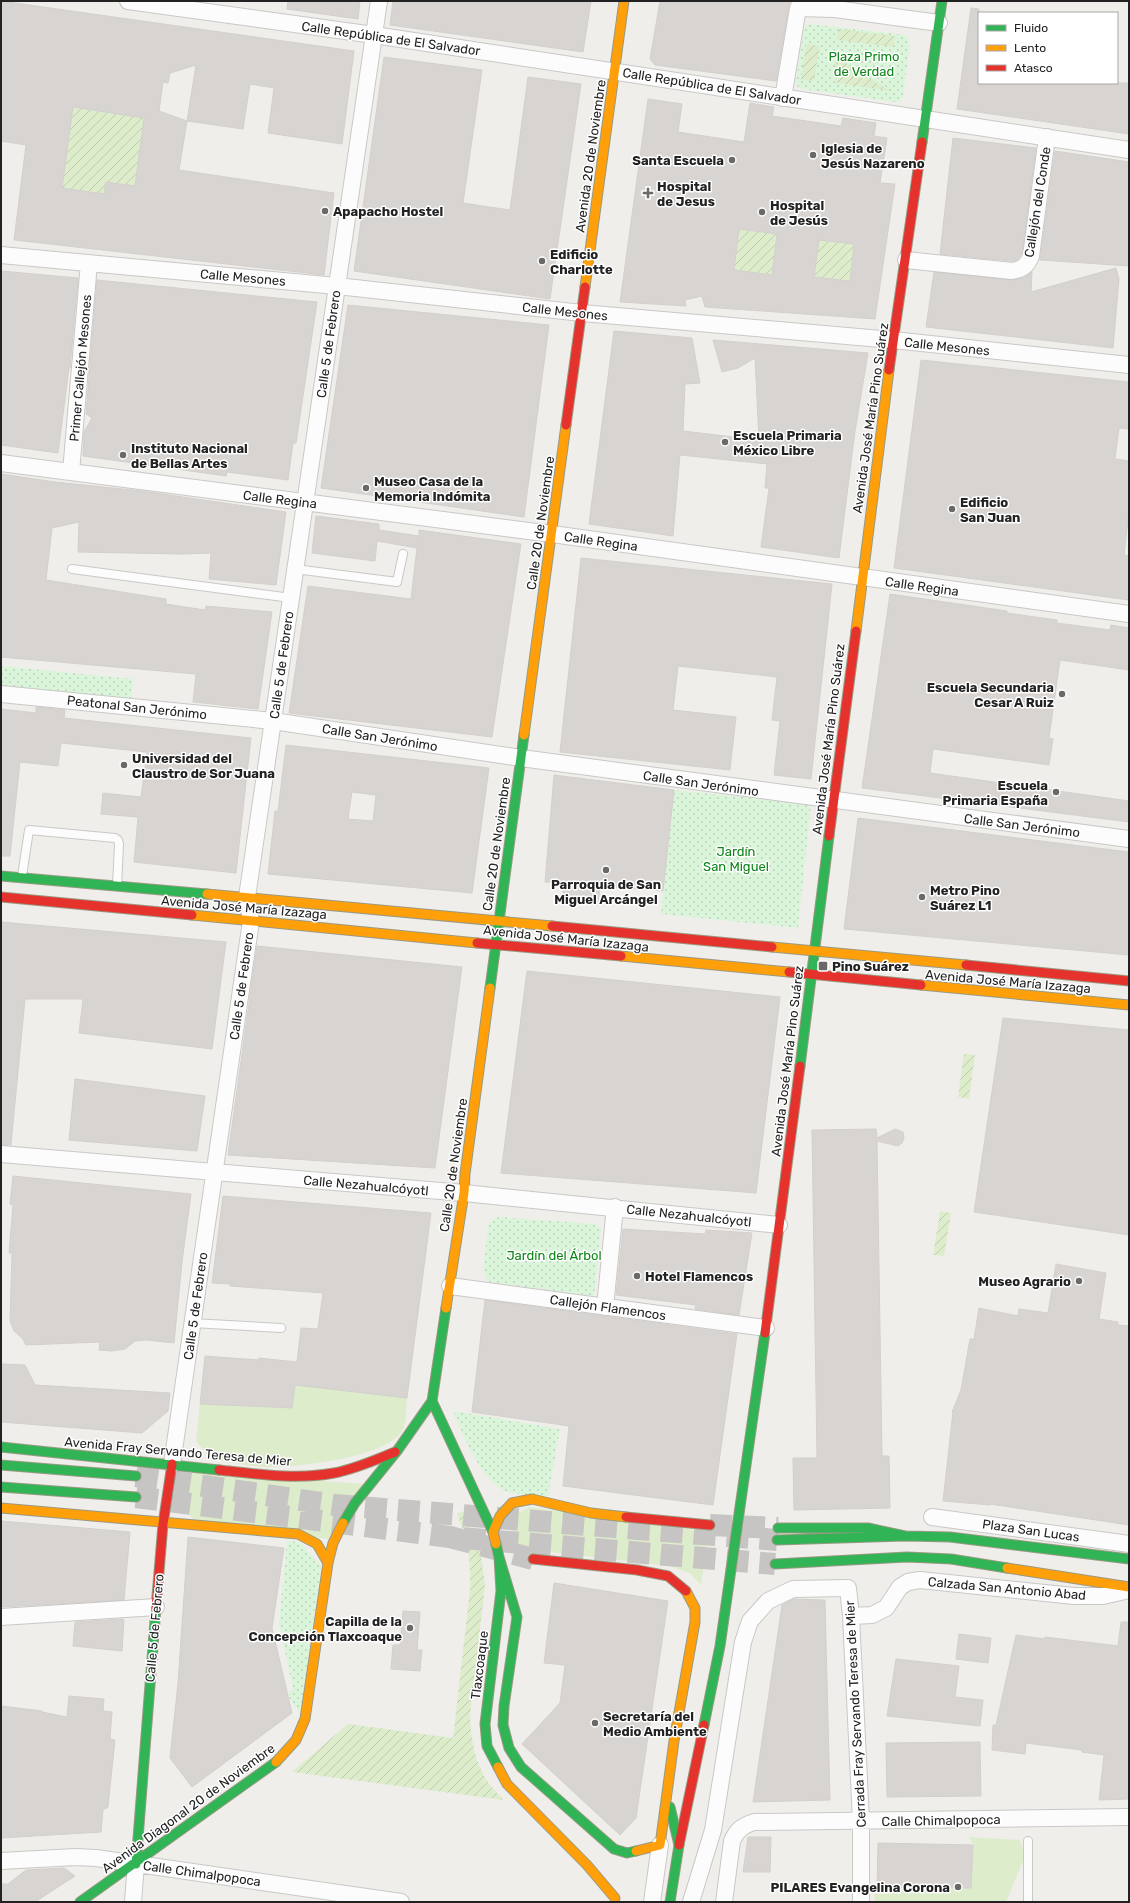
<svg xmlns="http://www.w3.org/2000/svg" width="1130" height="1903" viewBox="0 0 1130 1903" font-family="Rubik,sans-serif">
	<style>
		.grass { fill: #ddeccb }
		.park { fill: url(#park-dots) }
		.garden { fill: url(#garden-furrows) }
		.building { fill: #d7d4d2; stroke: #d3d0cc; fill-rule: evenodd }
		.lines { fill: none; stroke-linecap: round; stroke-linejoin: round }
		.primary-tunnel { stroke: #c7c5c3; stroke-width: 22; stroke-dasharray: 22 11; stroke-linecap: butt }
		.highway-tunnel { stroke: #c7c5c3; stroke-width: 22; stroke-dasharray: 22 11; stroke-linecap: butt }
		.lane-casing { stroke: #c9c8c7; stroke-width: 10 }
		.street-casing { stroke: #c9c8c7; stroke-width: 18 }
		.fast-casing { stroke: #999a82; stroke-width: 11 }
		.slow-casing { stroke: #999a82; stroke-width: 11 }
		.jam-casing { stroke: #999a82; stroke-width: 11 }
		.lane { stroke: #fdfcfc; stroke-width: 8 }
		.street { stroke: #fdfcfc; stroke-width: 16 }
		.fast { stroke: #30b455; stroke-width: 9 }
		.slow { stroke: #ff9f0a; stroke-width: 9 }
		.jam { stroke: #e5322d; stroke-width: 9 }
		.poi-dot { fill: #6a6968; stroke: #fff; stroke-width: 1.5 }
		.labels { text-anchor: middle; stroke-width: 3; stroke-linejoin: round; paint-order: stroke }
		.street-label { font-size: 13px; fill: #222; stroke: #fff }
		.park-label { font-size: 13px; fill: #0c8416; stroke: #fff }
		.poi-label { font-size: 13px; font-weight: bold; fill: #222; stroke: #fff; text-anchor: start }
	</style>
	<defs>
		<pattern id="park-dots" width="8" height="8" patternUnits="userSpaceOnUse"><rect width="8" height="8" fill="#daf5da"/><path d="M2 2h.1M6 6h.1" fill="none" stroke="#bbd2bb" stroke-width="1.8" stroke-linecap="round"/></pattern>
		<pattern id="garden-furrows" width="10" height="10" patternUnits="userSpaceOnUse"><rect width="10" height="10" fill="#ddeccb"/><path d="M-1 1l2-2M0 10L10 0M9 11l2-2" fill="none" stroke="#bdcaae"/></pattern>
	</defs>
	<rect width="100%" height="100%" fill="#f0eeeb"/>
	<path class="grass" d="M295,1385l112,13c-1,9 0,23 -4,31 -12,28 -104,38 -132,38 -19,0 -41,-5 -60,-8l-15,-18 4,-37 92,4z
		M195,1472l168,12 -35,55 -134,-20 -12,-10 4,-31z
		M529,1507l180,25 -8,53 -11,-12 -21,-7 -152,-18 -7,-16 5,-17z
		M969,1837l51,3 5,16 -19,46h-131l-1,-12 3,-3 93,1 3,-43z"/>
	<path class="park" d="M809,24l97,11 4,8 -7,53 -3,5 -5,1 -93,-13 -5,-3 -1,-5 8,-52z
		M1,666l132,13 -2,33 -130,-13z
		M674,790l137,14 -13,124 -137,-14z
		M499,1217l97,7 5,5 -7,67 -105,-14 -6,-10 5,-45 4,-7z
		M453,1411l107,18 -12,67c-12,-1 -28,-1 -40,-4 -26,-8 -45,-57 -55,-81z
		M287,1540l14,3 20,23 -21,148 -13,-20 6,-5 -14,-66z"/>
	<path class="garden" d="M839,29l56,7 -1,11 -57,-7z
		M806,44l14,2 -6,35 -13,-1z
		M836,57l54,34 -56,-9z
		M73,107l71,11 -9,68 -29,-4 -2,12 -42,-6z
		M739,229l38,5 -5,41 -38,-5z
		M819,240l35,4 -4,37 -36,-4z
		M964,1054l11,1 -6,44 -11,-2z
		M940,1211l11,2 -7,43 -11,-1z
		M464,1512l17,44 4,29 -15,131c2,36 7,59 34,84l-212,-28 56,-48 105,14 17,-148v-19l-2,-26 -11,-32z"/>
	<path class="building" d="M1,1l353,50 -12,93 -74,-11 6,-45 -24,-4 -7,45 -56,-8 -8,49 155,23 -10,82 -310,-35 12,-95 -25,-4zM196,65l-9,56 -28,-10 4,-29 5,1 2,-10zM73,107l71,11 -9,68 -29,-4 -2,12 -42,-6z
		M288,1h72l-2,18 -71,-10z
		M393,1h198l-8,51 -193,-27z
		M660,1h130l-14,80 -121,-16 -5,-6z
		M971,8l8,1v74h150v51l-172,-25z
		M384,57l98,13 -19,133 47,7 18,-133 53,7 -31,215 -196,-28z
		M648,99l34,5 -4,28 66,10 6,-39 24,4 -2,9 69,10 2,-8 33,5 -2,13 13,2 -7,45 15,1 -20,135 -170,-12 -3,-11 -17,4 1,6 -66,-4zM739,229l38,5 -5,41 -38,-5zM819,240l35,4 -4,37 -36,-4z
		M953,138l83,10 -14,105 -5,7 -6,1 -71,-7z
		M1055,151l74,11v104l-89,-6z
		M1116,268l3,11 -6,69 -187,-21 8,-55 77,8 12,-2 9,-6 -1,20z
		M1,271l77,7 -8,90h-1l-11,85 -57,-8z
		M97,280l220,22 -21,141h-3l-5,37 -61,-8 -1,4 -143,-20 1,-24 8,-14 -6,-4z
		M348,305l201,20 -25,192 -203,-29z
		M614,331l78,7 8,45 -15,1 -2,47 76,9 -4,-82 -17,10 -16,4 -9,-32 155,13 -13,78 -16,127 -78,-11 8,-59h-4l2,-24 -87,-9 -7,81 -84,-12z
		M921,360l208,22v47l-10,-1 -4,31 14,2v51l-5,43 5,1v44l-235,-32z
		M1,474l54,8 87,9 144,21 -10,73 -67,-6 2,-26 -30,1 -103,-2 1,-30 -27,6 -6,52 120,19v5l39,6 1,-4 66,6 -14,97 -65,-7 3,-28 -195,-17z
		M316,516l63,8v6l40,6v-6l102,14 -29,193 -203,-24 19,-127 103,13 6,-51 -40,-7 -2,20 -63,-8z
		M581,558l251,26 -21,195 -37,-4 6,-54 -8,-1 5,-43 -99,-11 -5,44 63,7 -6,53 -170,-18z
		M890,594l117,17v2l50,7v3l53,7 1,-5 18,3v42l-69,-10 -11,78 4,1 -4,26 -116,-16 -3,24 199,28v21l-267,-34z
		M36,707l29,3 -1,8 187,20 -15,135 -102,-11 4,-45 -37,-3 2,-21 38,4 6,-45 -86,-9 -3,23 -38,-4 -10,94h-9v-147l35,4z
		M286,745l203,23 -17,125 -204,-19 7,-63h3zM352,792l24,3 -3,26 -25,-2z
		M554,775l120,15 -11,101 -63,-5 -2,19 -36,-3 2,-19 -19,-1z
		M858,818l271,34v103l-285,-26z
		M1,922l225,20 -14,107 -133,-16 4,-34h-58l-14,146h-10z
		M257,946l205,21 -27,201 -207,-13z
		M527,971l253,26 -24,196 -255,-20z
		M1003,1018l126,12v205l-155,-23z
		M75,1079l130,17 -8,55 -128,-11z
		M876,1129l1,9 18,-9 8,3 1,6 -2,5 -4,3 -21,-5 5,315h7l1,52 -96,2 -1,-52h24l-5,-328z
		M13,1176l178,18 -9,68 -8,81 -28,-3 -11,1 -10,8 -13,2 -13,-1 1,-8 -74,3 -3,-6 -9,-8 -4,-10 2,-68h-3l4,-48 -3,-1z
		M223,1196l208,17 -24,185 -112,-13 -3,23 -92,-4 5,-48 54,4v-2l38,4 4,-34 17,1 5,-36 -93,-7v-2l-18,-1z
		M623,1229l82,5 1,-4 46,3 -13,82 -44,-6 1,-4 -80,-10z
		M1056,1264l50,9 -7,46 19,3v3l11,1v199l-139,-21v1l-47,-4 10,-89h-1l9,-22 9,-51h4l5,-31 39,8 1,-7 29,4z
		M485,1300l252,34 -24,171 -150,-19 6,-60 -97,-14z
		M1,1364l24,1 10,20 135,8 -2,18 -26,22 -141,-11z
		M1,1521l129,11 -6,68 -123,7z
		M188,1537l96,11 -12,80 20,85 -100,74 -22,-29 8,-75z
		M554,1583l114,18 -32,217 -16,17 -98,-91 38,-41 5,-38 -21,-2z
		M793,1599l32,1 5,200 -77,2 29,-197z
		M403,1611l17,1 -3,38h5l-2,21 -29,-2 2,-24h7z
		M123,1619l1,1 -2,31 -49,-5 2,-24z
		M1121,1622h8v177l-30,1 5,-45 -22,-3v-2l-56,-7 -1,11 -33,-4 1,-25h3l20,-90 29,4v-2l73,9z
		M959,1634l32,4 -3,25 -32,-4z
		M896,1659l63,7 -4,31 28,3 -3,26 -93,-10z
		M69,1696l35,3 -1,12 9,1 -2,27 5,1 -7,67 -5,3 -2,22 -100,6v-132l41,5v1l25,5z
		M980,1742l1,54 -94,1 -1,-54z
		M748,1837h23l-1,35h-27z
		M878,1843l95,2 -2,43 -94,-1z
		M64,1868l11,8 -40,26h-34v-18h7l18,-14z"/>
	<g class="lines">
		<path class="primary-tunnel" d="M136,1476l199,29 442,35
			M136,1497l314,40 325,27"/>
		<path class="highway-tunnel" d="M710,1525l68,3
			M450,1537l83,22"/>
		<g class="lane-casing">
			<path id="lane" d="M72,569l219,29
				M295,569l102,13 6,-28
				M22,876l7,-46 86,8 3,2 1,4 -2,42
				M192,1323l89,5
				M1028,1841v61"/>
		</g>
		<g class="street-casing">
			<path id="street" d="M128,1l246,34 755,115
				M783,98l15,-90 37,1 104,14
				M1,255l336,31 245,27 311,27 236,25
				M906,260l106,11c11,-2 15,-5 19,-15l16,-119
				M1,463l551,71 577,80
				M71,472l18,-209
				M1,694l272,27 248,37 608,81
				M1,1154l463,39 315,32
				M450,1286l316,42
				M605,1307l10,-100
				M172,1464l79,-543 -4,-24 132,-896
				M932,1517l197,27
				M851,1616l21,-1 14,-7 14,-21 8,-5 12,-2 154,16h29l26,-6
				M1,1617l155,-10
				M1,1861l74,-4 21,1 305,44
				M133,1902l3,-38
				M652,1902l8,-57
				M691,1902l22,-72 30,-188 7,-21 18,-20 25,-12 55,-1 3,28 10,205v81
				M724,1902l8,-61c5,-11 10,-15 22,-19l375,-5"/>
		</g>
		<g class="fast-casing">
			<path id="fast" d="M922,142l20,-141
				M1,876l206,18
				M490,988l34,-253
				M800,1066l29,-230
				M432,1401l61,131
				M1,1447l218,23
				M1,1465l135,11
				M1,1487l135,10
				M343,1523l12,-20 42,-52 35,-50 14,-93
				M778,1528h90l37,8
				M777,1540l128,-4 45,1 179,22
				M496,1544l3,13 2,34 -16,133 2,22 11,21
				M499,1557l18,60 -13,89 -1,19 6,23 12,19 93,82 13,4 9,-2
				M775,1564l132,-7 44,2 56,9
				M704,1725l16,-79 45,-313
				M670,1807l9,38 -9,57
				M136,1864l20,-256
				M80,1902l196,-140"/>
		</g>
		<g class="slow-casing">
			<path id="slow" d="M585,287l39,-286
				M856,631l33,-261
				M524,735l42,-310
				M207,894l345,32
				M192,915l285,28
				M772,947l194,18
				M621,956l168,16
				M921,985l208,20
				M446,1308l18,-115 1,-19 25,-186
				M1,1508l297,26 19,10 11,19
				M496,1544l-3,-12 7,-16 12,-13 20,-4 59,14 35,4
				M1007,1568l122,19
				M276,1762l20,-22 9,-21 23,-156 5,-20 10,-20
				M498,1767l9,17 80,81 28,33
				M636,1851l24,-6 14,-104 21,-119v-14l-9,-17"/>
		</g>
		<g class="jam-casing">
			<path id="jam" d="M889,370l33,-228
				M566,425l19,-138
				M829,836l27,-205
				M1,897l191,18
				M552,926l220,21
				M477,943l144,13
				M966,965l163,16
				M789,972l132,13
				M765,1333l35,-267
				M219,1470c38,4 78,10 115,3 21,-4 41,-13 61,-21
				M626,1517l84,8
				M533,1559l104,11 31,6 18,15
				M156,1608l7,-84 9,-60
				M679,1845l25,-120"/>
		</g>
		<use href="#lane" class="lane"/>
		<use href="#street" class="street"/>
		<use href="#fast" class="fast"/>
		<use href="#slow" class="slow"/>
		<use href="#jam" class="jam"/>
	</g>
	<g class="poi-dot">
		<circle cx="813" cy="155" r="4"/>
		<circle cx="732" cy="160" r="4"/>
		<path d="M646 187h4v4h4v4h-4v4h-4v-4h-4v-4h4z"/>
		<circle cx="325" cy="211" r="4"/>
		<circle cx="762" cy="212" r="4"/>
		<circle cx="542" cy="261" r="4"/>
		<circle cx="725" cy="442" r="4"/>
		<circle cx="123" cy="455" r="4"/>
		<circle cx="366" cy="488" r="4"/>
		<circle cx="952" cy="509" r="4"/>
		<circle cx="1062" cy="694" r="4"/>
		<circle cx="124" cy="765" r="4"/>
		<circle cx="1056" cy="792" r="4"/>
		<circle cx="606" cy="870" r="4"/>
		<circle cx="922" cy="897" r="4"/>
		<rect x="818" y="961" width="10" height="10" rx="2"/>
		<circle cx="637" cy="1276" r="4"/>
		<circle cx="1079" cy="1281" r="4"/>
		<circle cx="410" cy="1628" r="4"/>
		<circle cx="595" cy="1723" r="4"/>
		<circle cx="958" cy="1887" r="4"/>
	</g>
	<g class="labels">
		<g class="street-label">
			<text transform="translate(391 38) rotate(8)" y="5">Calle República de El Salvador</text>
			<text transform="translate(712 86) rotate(9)" y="5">Calle República de El Salvador</text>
			<text transform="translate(590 156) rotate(-82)" y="5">Avenida 20 de Noviembre</text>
			<text transform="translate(1037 202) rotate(-81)" y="5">Callejón del Conde</text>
			<text transform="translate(243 277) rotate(5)" y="5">Calle Mesones</text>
			<text transform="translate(565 311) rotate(6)" y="5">Calle Mesones</text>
			<text transform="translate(328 344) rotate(-82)" y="5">Calle 5 de Febrero</text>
			<text transform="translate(947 346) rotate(6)" y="5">Calle Mesones</text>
			<text transform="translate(80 368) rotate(-85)" y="5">Primer Callejón Mesones</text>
			<text transform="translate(870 418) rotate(-82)" y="5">Avenida José María Pino Suárez</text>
			<text transform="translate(280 499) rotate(7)" y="5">Calle Regina</text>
			<text transform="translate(540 523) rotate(-82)" y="5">Calle 20 de Noviembre</text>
			<text transform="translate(601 541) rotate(8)" y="5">Calle Regina</text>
			<text transform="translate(922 586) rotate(8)" y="5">Calle Regina</text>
			<text transform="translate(281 665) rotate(-82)" y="5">Calle 5 de Febrero</text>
			<text transform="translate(137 707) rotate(6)" y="5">Peatonal San Jerónimo</text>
			<text transform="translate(380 737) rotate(9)" y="5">Calle San Jerónimo</text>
			<text transform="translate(828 739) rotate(-83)" y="5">Avenida José María Pino Suárez</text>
			<text transform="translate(701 783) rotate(8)" y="5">Calle San Jerónimo</text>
			<text transform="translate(1022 825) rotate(7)" y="5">Calle San Jerónimo</text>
			<text transform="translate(496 844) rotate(-82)" y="5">Calle 20 de Noviembre</text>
			<text transform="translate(244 907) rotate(5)" y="5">Avenida José María Izazaga</text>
			<text transform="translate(566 938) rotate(6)" y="5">Avenida José María Izazaga</text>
			<text transform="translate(1008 981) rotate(5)" y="5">Avenida José María Izazaga</text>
			<text transform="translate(241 986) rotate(-82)" y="5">Calle 5 de Febrero</text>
			<text transform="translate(787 1061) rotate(-83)" y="5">Avenida José María Pino Suárez</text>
			<text transform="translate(453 1165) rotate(-82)" y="5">Calle 20 de Noviembre</text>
			<text transform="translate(366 1185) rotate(5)" y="5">Calle Nezahualcóyotl</text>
			<text transform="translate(689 1215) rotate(6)" y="5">Calle Nezahualcóyotl</text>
			<text transform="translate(195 1306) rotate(-82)" y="5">Calle 5 de Febrero</text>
			<text transform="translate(608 1307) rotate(8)" y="5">Callejón Flamencos</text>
			<text transform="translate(178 1451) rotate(5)" y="5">Avenida Fray Servando Teresa de Mier</text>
			<text transform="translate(1031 1530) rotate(8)" y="5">Plaza San Lucas</text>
			<text transform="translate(1007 1588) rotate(5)" y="5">Calzada San Antonio Abad</text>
			<text transform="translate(154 1628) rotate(-85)" y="5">Calle 5 de Febrero</text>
			<text transform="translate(479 1665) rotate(-83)" y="5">Tlaxcoaque</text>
			<text transform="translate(855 1714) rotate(-93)" y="5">Cerrada Fray Servando Teresa de Mier</text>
			<text transform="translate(188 1808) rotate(-36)" y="5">Avenida Diagonal 20 de Noviembre</text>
			<text transform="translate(941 1820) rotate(-1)" y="5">Calle Chimalpopoca</text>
			<text transform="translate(202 1873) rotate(8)" y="5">Calle Chimalpopoca</text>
		</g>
		<g class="park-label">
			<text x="864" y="61">Plaza Primo<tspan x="864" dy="15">de Verdad</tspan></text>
			<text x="736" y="856">Jardín<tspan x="736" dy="15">San Miguel</tspan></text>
			<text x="554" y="1260">Jardín del Árbol</text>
		</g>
		<g class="poi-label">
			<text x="821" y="153">Iglesia de<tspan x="821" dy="15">Jesús Nazareno</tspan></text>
			<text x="724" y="165" text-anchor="end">Santa Escuela</text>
			<text x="657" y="191">Hospital<tspan x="657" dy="15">de Jesus</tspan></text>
			<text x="770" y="210">Hospital<tspan x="770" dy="15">de Jesús</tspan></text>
			<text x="333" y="216">Apapacho Hostel</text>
			<text x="550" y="259">Edificio<tspan x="550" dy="15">Charlotte</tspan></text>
			<text x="733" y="440">Escuela Primaria<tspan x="733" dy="15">México Libre</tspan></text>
			<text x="131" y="453">Instituto Nacional<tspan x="131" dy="15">de Bellas Artes</tspan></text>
			<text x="374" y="486">Museo Casa de la<tspan x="374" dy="15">Memoria Indómita</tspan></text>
			<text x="960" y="507">Edificio<tspan x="960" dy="15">San Juan</tspan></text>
			<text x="1054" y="692" text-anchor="end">Escuela Secundaria<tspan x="1054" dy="15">Cesar A Ruiz</tspan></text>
			<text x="132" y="763">Universidad del<tspan x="132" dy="15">Claustro de Sor Juana</tspan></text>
			<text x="1048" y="790" text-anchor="end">Escuela<tspan x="1048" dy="15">Primaria España</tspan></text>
			<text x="606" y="889" text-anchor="middle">Parroquia de San<tspan x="606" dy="15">Miguel Arcángel</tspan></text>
			<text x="930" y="895">Metro Pino<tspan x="930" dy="15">Suárez L1</tspan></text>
			<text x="832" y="971">Pino Suárez</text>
			<text x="645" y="1281">Hotel Flamencos</text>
			<text x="1071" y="1286" text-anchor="end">Museo Agrario</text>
			<text x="402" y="1626" text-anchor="end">Capilla de la<tspan x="402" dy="15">Concepción Tlaxcoaque</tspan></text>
			<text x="603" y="1721">Secretaría del<tspan x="603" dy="15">Medio Ambiente</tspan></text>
			<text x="950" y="1892" text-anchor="end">PILARES Evangelina Corona</text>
		</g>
	</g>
	<rect width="1130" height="1903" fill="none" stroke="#222222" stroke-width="4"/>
	<rect x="978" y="12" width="140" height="72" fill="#ffffff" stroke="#a7a7a7"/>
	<rect x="986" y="25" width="20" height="6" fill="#30b455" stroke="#a7a7a7"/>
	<text x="1014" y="32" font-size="12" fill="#222222">Fluido</text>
	<rect x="986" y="45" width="20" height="6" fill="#ff9f0a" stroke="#a7a7a7"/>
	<text x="1014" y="52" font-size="12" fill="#222222">Lento</text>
	<rect x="986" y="65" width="20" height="6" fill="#e5322d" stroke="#a7a7a7"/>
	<text x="1014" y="72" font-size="12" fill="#222222">Atasco</text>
</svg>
